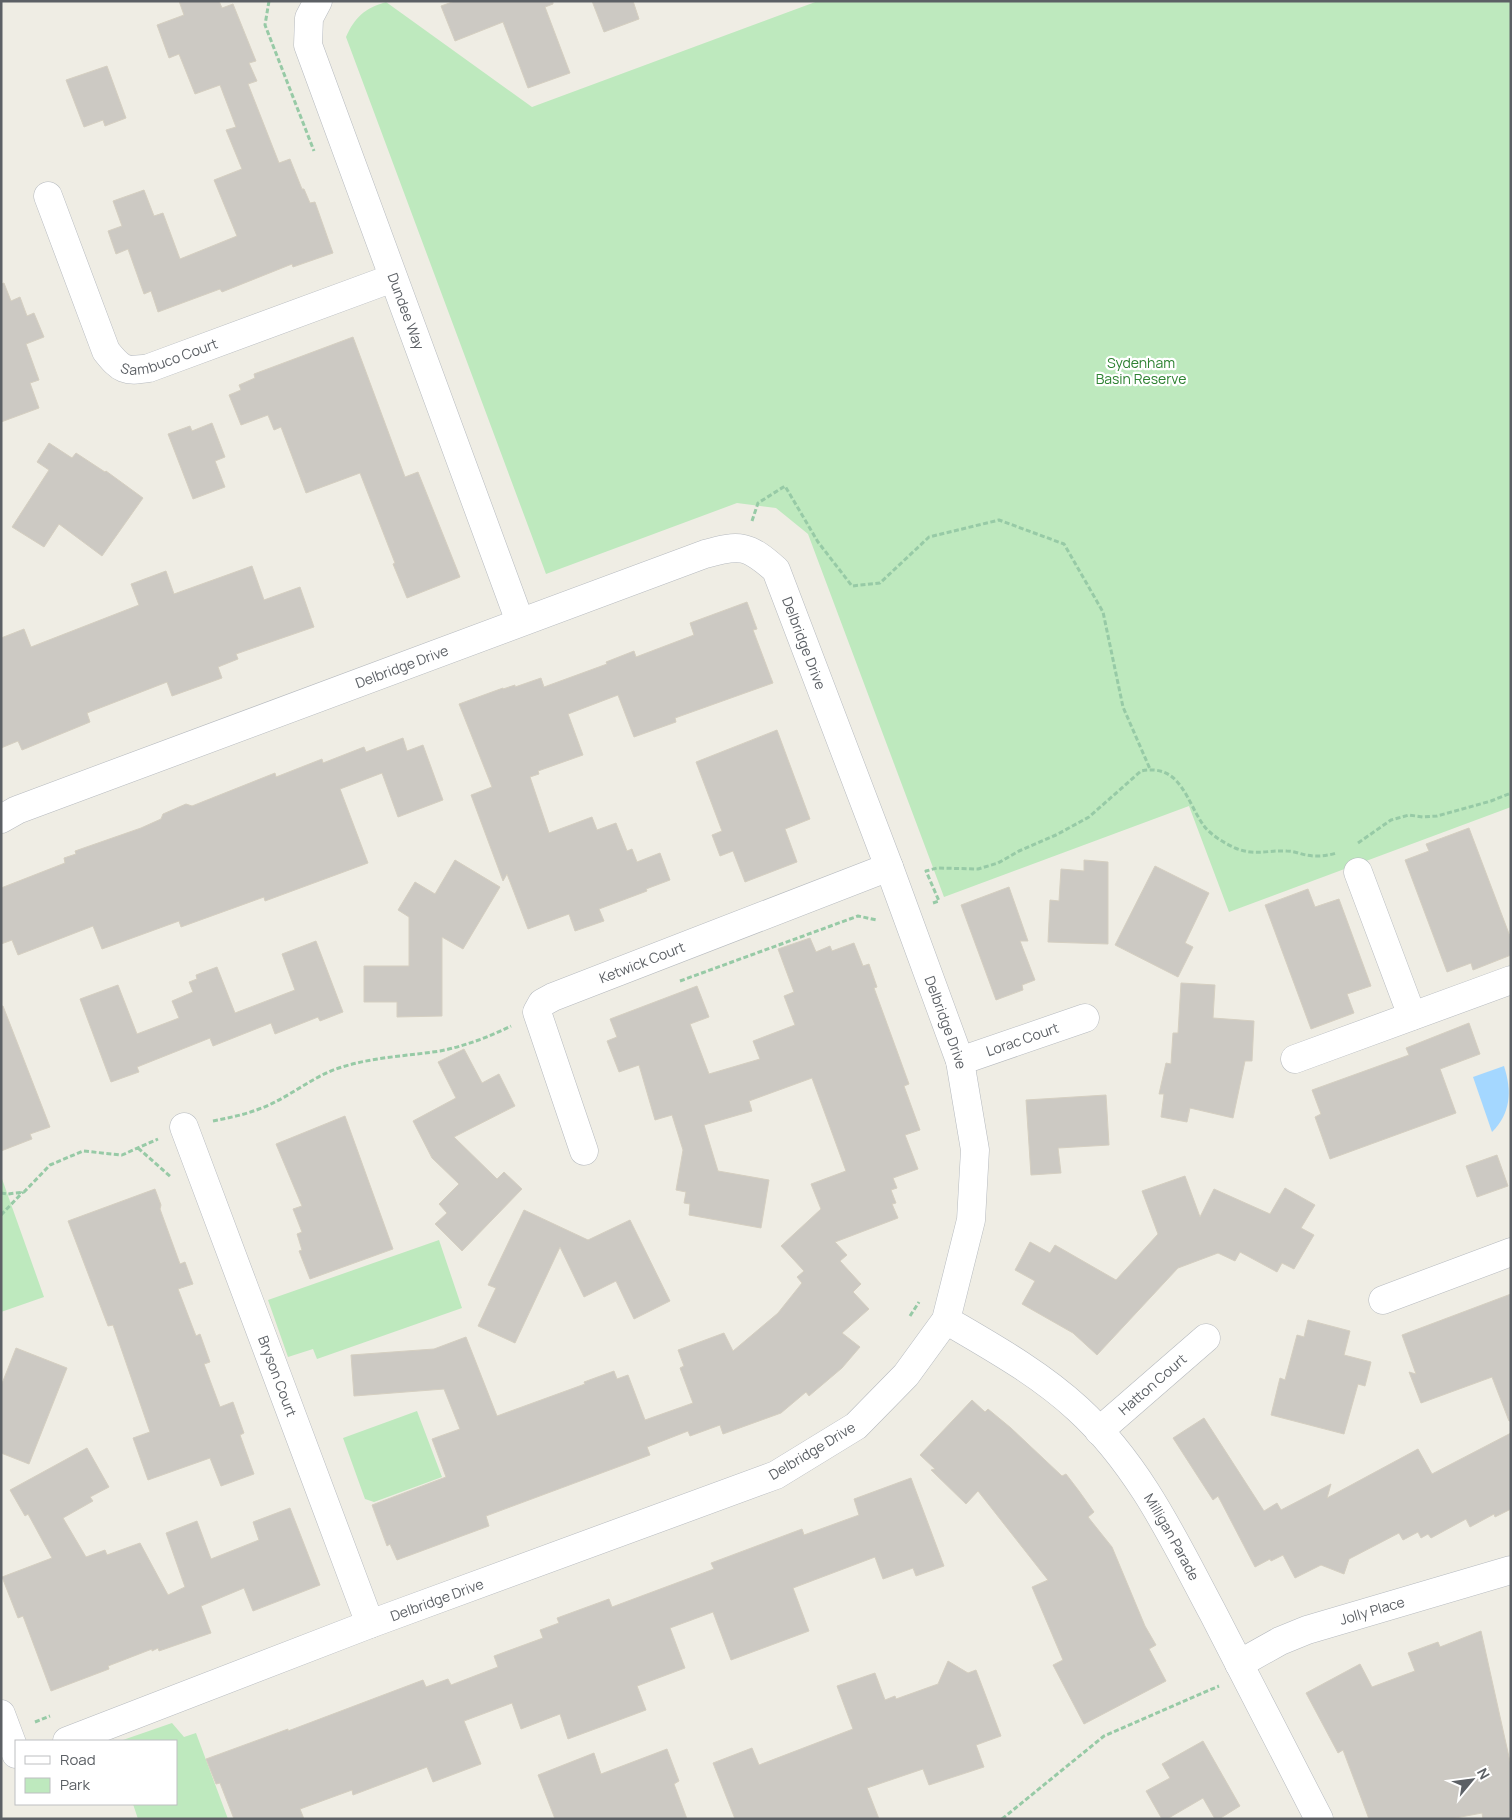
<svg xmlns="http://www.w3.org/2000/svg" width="1512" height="1820" viewBox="0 0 1512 1820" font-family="Manrope,sans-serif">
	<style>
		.green { fill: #bee9be }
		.water { fill: #a4d7ff }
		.building { fill: #ccc9c3; stroke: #d5cfc1 }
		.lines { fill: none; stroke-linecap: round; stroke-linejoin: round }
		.minor-casing { stroke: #b6babf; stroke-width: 29 }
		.path { stroke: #97caa6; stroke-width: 3; stroke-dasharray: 5 2.5; stroke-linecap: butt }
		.minor { stroke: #fff; stroke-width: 28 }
		.labels { text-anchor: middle; stroke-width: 4.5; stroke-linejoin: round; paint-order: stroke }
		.street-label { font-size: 14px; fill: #5c6065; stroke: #fff }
		.park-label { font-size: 14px; fill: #2e8232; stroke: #fff }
	</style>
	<rect width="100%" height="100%" fill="#efede4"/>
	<path class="green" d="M818,1h693v806l-282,105 -40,-106 -245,91 -136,-363 -32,-26 -39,-5 -191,71 -200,-537c9,-20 19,-29 40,-35l146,105z
		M1,1176l43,121 -43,15z
		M439,1240l23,68 -145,51 -4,-10 -25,8 -20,-57z
		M417,1411l25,66 -68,25 -9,-3 -22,-61z
		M172,1723l12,14 12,-4 32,86h-90l-5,-15h43v-63h-56z"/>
	<path class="water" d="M1504,1066c8,25 7,47 -12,66l-19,-55z"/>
	<path class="building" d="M179,1h40l3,7 11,-4 23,57 -7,2 8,18 -9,3 31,79 11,-4 12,30h2l6,14 5,-1 18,51 -40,14 -1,-3 -70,28 -2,-3 -62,23 -7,-21 -7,3 -16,-45 -12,5 -8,-23 14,-5 -9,-25 31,-11 10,26 9,-3 17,46 57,-23 -23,-56 28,-11 -16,-39 10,-3 -16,-42 -25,9 -16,-40 -10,4 -12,-33 27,-10z
		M455,1h98v3l-8,3 25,66 -42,15 -25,-66 -48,19 -14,-35z
		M592,1h41l6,18 -35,13z
		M107,66l19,52 -21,8 -2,-6 -19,7 -18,-47z
		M4,283l7,18 9,-4 7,19 7,-3 10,24 -18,7 13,36 -9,3 9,25 -38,14v-138z
		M353,337l52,140 13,-5 42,105 -53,21 -14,-34 2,-1 -35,-90 -54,20 -25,-66 -7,3 -6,-15 -27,10 -12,-30 12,-5 -2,-5 16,-7 -1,-4z
		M212,423l13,34 -10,4 10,26 -32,12 -25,-65 22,-8 2,5z
		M49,443l23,15 4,-5 29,19 1,-1 37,27 -41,58 -43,-32 -15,23 -32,-20 37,-57 -12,-8z
		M252,566l12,34 36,-13 14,40 -78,27 2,5 -20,8 4,11 -50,18 -5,-14 -80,31 3,9 -68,28 -4,-9 -17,7v-110l23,-9 7,18 108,-42 -8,-21 35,-13 8,23z
		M747,602l10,27 -4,1 20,53 -98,35 1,4 -42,15 -16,-42 -50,19 15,41 -45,16 1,3 -9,3 19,56 43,-16 5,13 19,-7 11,28 5,-2 5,13 23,-9 10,27 -24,9 1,2 -48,18 5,12 -29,10 -6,-17 -41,15 -21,-55 -4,7 -32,-86 21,-8 -33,-83 44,-16v1l12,-4v2l26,-9 3,9 63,-23 -1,-2 28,-11 2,6 58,-22 -4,-12z
		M777,730l33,89 -25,10 12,33 -52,20 -12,-31 -13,5 -8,-21 10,-4 -26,-69z
		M403,738l4,13 16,-6 20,55 -45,17 -16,-44 -42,16 28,74 -103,38 -1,-4 -83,30 -2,-6 -77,28 -9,-23 -75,29 -6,-15 -11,4v-56l64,-25 -1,-5 12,-4 -1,-3 66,-23 20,-9 2,-5 23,-10 6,2 83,-33 1,4 46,-18 1,4 41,-16 2,5z
		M1469,828l42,111v16l-38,15 -2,-7 -24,9 -42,-112 24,-9 -3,-7z
		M455,860l45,27 -37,62 -21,-12v79l-45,1v-15h-33v-36h45v-49l-11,-7 17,-28 20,12z
		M1084,860l24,2v82l-60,-2 2,-42 9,1 2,-32 23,2z
		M1155,866l54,27 -24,50 8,4 -15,30 -63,-32z
		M1009,887l19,54h-8l15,39 -13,5 1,5 -27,10 -35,-95z
		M1308,889l7,18 24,-8 32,87 -24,8 7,19 -43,16 -46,-124z
		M810,938l6,14 14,-6 2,5 22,-8 9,23 6,-2 8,23 -3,1 35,96 -5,2 16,44 -15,5 13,34 -25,9 4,10 -6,2 5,13 -4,1 6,14 -63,24 12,13 -7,6 21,23 -8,8 16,17 -27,24 18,14 -18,21 -33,28 -3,-4 -25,21 -58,21 -3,-9 -30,11 -2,-5 -41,16 3,8 -164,61 3,10 -92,34 -7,-16 -3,2 -15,-41 74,-28 -14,-38 28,-10 -16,-40 -90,7 -3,-41 83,-6 32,-12 31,79 88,-32 -1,-2 30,-11 3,8 11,-4 17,45 48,-17 -13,-35 4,-2 -6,-16 46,-17 9,18 45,-38 24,-30 -5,-6 7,-6 -23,-25 40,-37 -10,-25 35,-13 -34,-93 -63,23 3,10 -48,14 14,46 51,9 -8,48 -72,-13 1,-11 -6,-1 2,-11 -10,-2 7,-40 -11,-35 -17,5 -16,-55 -20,7 -12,-31 10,-4 -7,-18 87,-33 12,31 -19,7 19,50 51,-15 -7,-18 42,-16 -11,-29 10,-4 -16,-43z
		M316,941l27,71 -23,9 -2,-4 -43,17 -4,-11 -58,23 -3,-8 -73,29 2,5 -28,10 -31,-83 38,-14 19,49 42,-16 -7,-17 21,-9 -4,-10 8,-3 -1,-4 21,-8 18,46 60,-23 -13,-36z
		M1181,983l34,2 -2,33 41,3 -2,40h-7l-12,57 -43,-10 -3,14 -26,-5 3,-23h-5l7,-31 5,1 2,-31h5z
		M1,1006h2l47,121 -20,7 2,5 -31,12z
		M1469,1023l11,31 -40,15 16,44 -126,46 -15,-42 6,-3 -9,-24 97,-35 -3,-7z
		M464,1049l18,34 17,-9 16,32 -61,31 43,42 7,-7 18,17 -60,62 -27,-27 12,-11 -8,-9 20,-20 -27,-26 -19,-37 43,-23 -18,-36z
		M1106,1095l3,50 -51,3 3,25 -30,2 -5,-75z
		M345,1116l48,133 -83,30 -11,-28 3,-1 -5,-16 5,-2 -9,-23 9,-3 -26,-62z
		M1497,1155l11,31 -31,11 -11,-31z
		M1185,1176l15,41 14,-28 56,25 15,-26 30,17 -14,23 13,7 -20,34 -12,-6 -5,9 -37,-20 -5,9 -17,-8 -40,15 -81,87 -24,-22 -51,-29 13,-23 -20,-11 15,-28 20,11 5,-8 61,35 42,-46 -16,-43z
		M155,1189l6,16 -1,4 20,55 5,-2 8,22 -15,5 18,47 4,-2 10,28 -6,2 16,43 13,-5 11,31 -4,2 14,39 -33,12 -11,-28 -62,22 -15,-42 17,-6 -37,-107 -5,1 -40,-105z
		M524,1210l64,30 42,-20 40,81 -36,18 -18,-38 -32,16 -24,-50 -45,96 -37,-17 18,-38 -8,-3z
		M1511,1294v127h-2l-17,-44 -71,26 -12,-31 7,2 -14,-39z
		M1308,1320l42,11 -6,24 27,7 -6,24 -7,-2 -14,50 -73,-19 9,-37 5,2 12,-45 7,2z
		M16,1348l51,20 -38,96 -28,-11v-67z
		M972,1400l13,12 3,-3 23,19 51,48 4,-2 13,17 15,21 -6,5 24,30 33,79 11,19 -7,4 17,32 -82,43 -31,-59 10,-5 -31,-73 16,-7 -70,-89 -12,13 -35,-34 4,-1 -15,-14z
		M1204,1418l60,93 13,-8 4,7 50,-26 -4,14 91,-49 14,25 79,-41v76l-16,8 -1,-3 -24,13 -4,-8 -35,19 -3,-4 -7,4 -3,-6 -15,8 -4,-7 -50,26 -5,15 -23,-9 -26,13 -12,-23 -12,6 -1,-2 -15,8 -37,-71 -5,4 -40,-62z
		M87,1448l22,39 -19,10 3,4 -30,17 23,39 19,-7 2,5 33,-12 28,52 17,-8 -19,-54 31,-12 14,38 48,-19 -6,-18 37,-14 30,77 -67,26 -9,-23 -43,18 10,27 -52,18 -1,-3 -6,3v-2l-44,17 1,3 -58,22 -28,-75 -5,2 -16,-41 50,-19 -24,-44 -3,2 -15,-26z
		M911,1478l33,88 -28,10 -3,-8 -30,11 -8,-22 -82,31 16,43 -78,29 -18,-48 -43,16 15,40 -48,18 9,24 -78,29 -8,-25 -39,15 -9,-26 -48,18 17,43 -48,18 -6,-15 -74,28 -1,-5 -52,19 4,10h-70l-14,-36 -4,1 -10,-25 82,-30v2l135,-51 3,7 22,-8 3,6 47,-18 -4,-11 49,-18 -3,-8 19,-7 -2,-5 52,-19 3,8 102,-38 -3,-6 91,-34 2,6 55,-20 -5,-16z
		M1481,1631l30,135v53h-28l-1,-6 -32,6h-81l-26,-69 -5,3 -32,-60 54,-29 12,23 43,-16 -7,-18 30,-11 2,5z
		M948,1661l20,12 8,-3 25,66 -25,9 8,22 -55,18 -6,-16 -56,19 12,31h-144l-22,-56 39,-15 7,17 94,-36 -16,-43 38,-13 10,27 10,-4 1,3 42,-15z
		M1203,1741l37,65 -21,13h-4l-12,-21 -36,21h-5l-16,-28 24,-13 -8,-14z
		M667,1749l12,32 -5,3 13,35h-132l-17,-44 56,-22 7,21z"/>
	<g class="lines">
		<g class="minor-casing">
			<g id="minor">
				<path id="s1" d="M318,1l-9,17 -1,27 212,577"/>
				<path id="s2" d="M48,196l58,155c15,19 19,21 43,17l244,-90"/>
				<path id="s3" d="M1,819l16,-9 688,-256c35,-10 43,-9 71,16l113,297 71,194 15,89 -4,70 -25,100 -40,55 -50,51 -80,49 -406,149 -303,117"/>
				<path d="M1358,872l54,144"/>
				<path d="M1295,1059l216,-79"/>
				<path id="s4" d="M960,1061l125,-43"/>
				<path id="s5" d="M184,1127l186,497"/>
				<path id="s6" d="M584,1151l-47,-139 5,-9 11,-6 336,-130"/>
				<path d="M1383,1300l128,-48"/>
				<path id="s7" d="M946,1320c46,27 93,53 132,89 62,57 96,131 135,204 35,69 71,137 106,206"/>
				<path id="s8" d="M1099,1431l107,-93"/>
				<path id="s9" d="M1239,1664l41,-23 27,-11 204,-60"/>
				<path d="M1,1714l15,40"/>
			</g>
		</g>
		<path class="path" d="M269,1l-4,24 49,126
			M752,521l6,-18 27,-17 33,56 34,44 28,-3 49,-46 70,-17 65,24 39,68 20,95 27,62
			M1358,843l33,-23 18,-5 14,2 14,-1 54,-15 20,-8
			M933,903l6,-2 -13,-30 11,-3 41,1 20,-6 21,-12 37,-16 33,-18 52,-46c40,-8 45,30 63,55 7,9 20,17 31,22 20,8 32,2 52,3 7,0 13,3 19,4 10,2 21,1 30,-2
			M680,981l178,-65 19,4
			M213,1121c21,-4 43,-9 62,-19 22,-11 43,-28 67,-35 32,-10 65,-11 98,-16 25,-5 49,-14 71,-25
			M138,1148l33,29
			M1,1193l7,1 16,-2 26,-27 33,-14 39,4 36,-16
			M1,1215l22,-23
			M910,1316l9,-14
			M35,1722l15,-6
			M1002,1819l102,-83 115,-50"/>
		<use href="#minor" class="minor"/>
	</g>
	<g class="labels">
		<g class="street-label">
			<text dy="5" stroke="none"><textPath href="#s1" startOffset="330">Dundee Way</textPath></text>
			<text dy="5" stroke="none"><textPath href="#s2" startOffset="238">Sambuco Court</textPath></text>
			<text dy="5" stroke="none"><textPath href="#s3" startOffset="909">Delbridge Drive</textPath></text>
			<text dy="5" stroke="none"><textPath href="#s3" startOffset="429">Delbridge Drive</textPath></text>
			<text dy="5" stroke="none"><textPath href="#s6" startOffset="265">Ketwick Court</textPath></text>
			<text dy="5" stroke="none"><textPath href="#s3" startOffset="1314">Delbridge Drive</textPath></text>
			<text dy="5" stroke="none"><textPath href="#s4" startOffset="66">Lorac Court</textPath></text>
			<text dy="5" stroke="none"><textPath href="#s5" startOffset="266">Bryson Court</textPath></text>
			<text dy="5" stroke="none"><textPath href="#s8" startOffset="71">Hatton Court</textPath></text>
			<text transform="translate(812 1451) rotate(-31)" y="5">Delbridge Drive</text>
			<text dy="5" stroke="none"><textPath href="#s7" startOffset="319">Milligan Parade</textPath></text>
			<text transform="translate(437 1600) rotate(-20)" y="5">Delbridge Drive</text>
			<text dy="5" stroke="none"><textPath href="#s9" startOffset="144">Jolly Place</textPath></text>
		</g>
		<g class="park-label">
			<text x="1141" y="368">Sydenham<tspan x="1141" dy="16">Basin Reserve</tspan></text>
		</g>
	</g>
	<rect width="1512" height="1820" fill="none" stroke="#5c6065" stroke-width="5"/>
	<rect x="15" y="1740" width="162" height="65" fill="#ffffff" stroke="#bebfc1"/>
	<rect x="25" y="1756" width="25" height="8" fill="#ffffff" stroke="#bebfc1"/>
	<text x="60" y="1765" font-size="15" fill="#5c6065">Road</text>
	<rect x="25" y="1778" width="25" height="15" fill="#bee9be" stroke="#bebfc1"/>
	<text x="60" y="1790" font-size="15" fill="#5c6065">Park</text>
	<g transform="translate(1472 1780) rotate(61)" stroke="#ffffff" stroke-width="4" paint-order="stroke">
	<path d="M0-4L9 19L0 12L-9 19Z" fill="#5c6065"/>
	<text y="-8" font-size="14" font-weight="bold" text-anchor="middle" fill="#5c6065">N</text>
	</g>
</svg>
